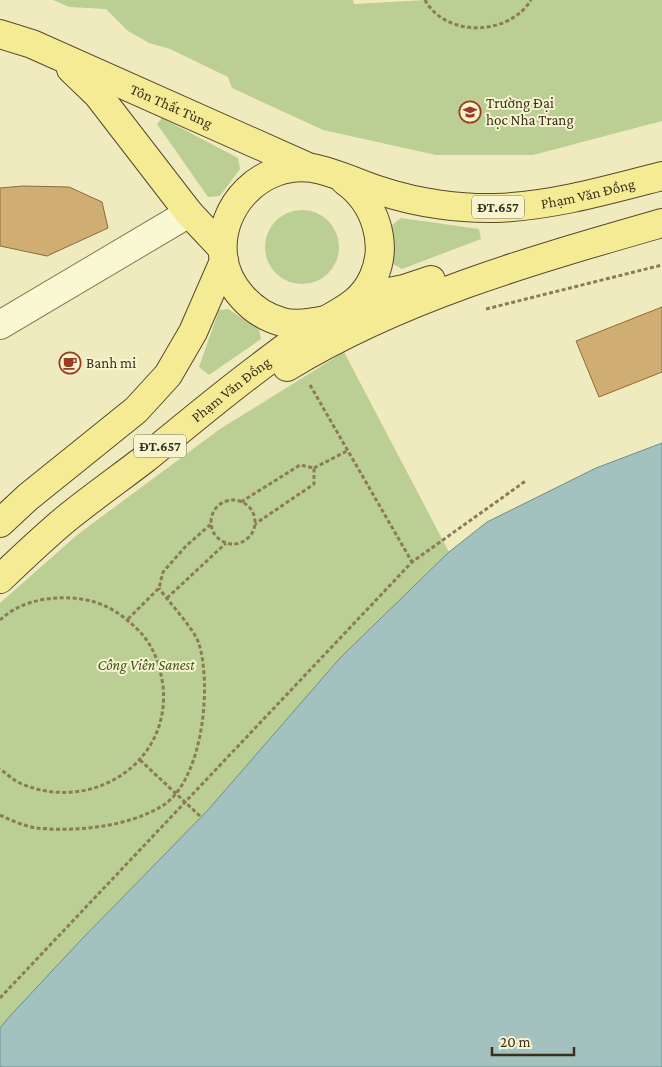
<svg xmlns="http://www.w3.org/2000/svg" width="662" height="1067" viewBox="0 0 662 1067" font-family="'Crimson Pro',serif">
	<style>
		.green { fill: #bbce93 }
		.water { fill: #a3c2bf; stroke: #69908e }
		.building { fill: #d0ad73; stroke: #8a6b3b }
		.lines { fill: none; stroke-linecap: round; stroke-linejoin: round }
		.minor-casing { stroke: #8a7c57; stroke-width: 30 }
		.major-casing { stroke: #57492b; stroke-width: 30 }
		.path { stroke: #8a7c57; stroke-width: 3; stroke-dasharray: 4 2.5; stroke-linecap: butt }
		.minor { stroke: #faf7d3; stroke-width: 28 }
		.major { stroke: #f6eb95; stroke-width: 28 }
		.labels { text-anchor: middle; stroke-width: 4; stroke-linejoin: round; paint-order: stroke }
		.shield { fill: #f7f4cf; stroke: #716b52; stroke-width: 1 }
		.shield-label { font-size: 14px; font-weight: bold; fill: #38301c }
		.poi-label { font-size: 15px; fill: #38301c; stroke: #f7f4cf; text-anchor: start }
		.street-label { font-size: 15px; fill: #38301c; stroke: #f7f4cf }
		.park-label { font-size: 15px; font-style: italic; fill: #3e5621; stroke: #f7f4cf }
	</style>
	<rect width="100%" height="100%" fill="#f0ebbf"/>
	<path class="green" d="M53,0h300l1,4 72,-4h236v121l-129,34h-97l-113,-25 -91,-42 -4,-11 -58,-28 -21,-6 -21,-12 -22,-22 -37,-2z
		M162,118l76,40 2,11 -20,27 -12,1 -51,-73z
		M265 247a37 37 0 1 1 74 0a37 37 0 1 1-74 0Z
		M401,218l78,11 2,10 -79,30 -9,-5 -1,-39z
		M228,309l31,20 2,10 -52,36 -10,-8 20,-57z
		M344,352l105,200 -241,258 -128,131 -80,87v-425l77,-68 143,-106z"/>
	<path class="water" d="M662,443v624h-662v-39l10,-12 70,-75 128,-131 132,-152 109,-106 38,-30 109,-54z"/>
	<path class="building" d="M23,186l46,1 33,15 6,26 -61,28 -47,-10v-58z
		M662,307v65l-63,25 -23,-56z"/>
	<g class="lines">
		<g class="minor-casing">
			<path id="minor" d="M0,325l189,-112"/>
		</g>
		<g class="major-casing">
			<g id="major">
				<path id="s1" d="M0,34l32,10 276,123"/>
				<path d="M71,69l27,26 91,118 33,35"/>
				<path d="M360,298l44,-9 27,-9"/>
				<path id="s2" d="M326,320c-14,3 -30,6 -44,2 -30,-8 -56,-36 -59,-67 -5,-49 39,-94 89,-87 24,4 48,17 72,24 34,11 76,17 112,16 56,-2 112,-18 166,-32"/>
				<path d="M287,367c115,-70 246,-107 375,-144"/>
				<path d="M0,523l28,-26 108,-87 32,-35 25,-43 31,-71"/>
				<path id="s3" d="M0,579c22,-21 44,-42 67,-61 26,-21 53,-40 79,-60 38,-31 76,-63 115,-92 21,-16 43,-33 65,-46 20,-11 37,-20 47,-42 16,-34 2,-76 -28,-97"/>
			</g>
		</g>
		<path class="path" d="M425,0c21,38 84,36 106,0
			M486,309l176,-44
			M310,385l102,177
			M314,468l33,-17
			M211 522a22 22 0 1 1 44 0a22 22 0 1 1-44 0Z
			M241,502l59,-37 14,3v16l-59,40
			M167,598l59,-55
			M128,619l31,-31 4,-16 23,-26 25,-22
			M0,620c21,-20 54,-25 81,-21 22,3 40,14 56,30 16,15 23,35 26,57 8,78 -72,127 -141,98 -8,-3 -15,-10 -22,-15
			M140,760l61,57
			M0,815c10,5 24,11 36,13 39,4 92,-1 126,-22 41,-25 50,-120 37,-162 -5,-16 -30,-41 -40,-56
			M0,998l412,-436 115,-82"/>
		<use href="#minor" class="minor"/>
		<use href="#major" class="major"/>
	</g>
	<defs>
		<g id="university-ring" transform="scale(1.125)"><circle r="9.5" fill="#f7f4cf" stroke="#9c3b24" stroke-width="1.5"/><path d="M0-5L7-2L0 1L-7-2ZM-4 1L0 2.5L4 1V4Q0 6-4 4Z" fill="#9c3b24"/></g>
		<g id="cafe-ring" transform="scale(1.125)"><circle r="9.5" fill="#f7f4cf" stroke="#9c3b24" stroke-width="1.5"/><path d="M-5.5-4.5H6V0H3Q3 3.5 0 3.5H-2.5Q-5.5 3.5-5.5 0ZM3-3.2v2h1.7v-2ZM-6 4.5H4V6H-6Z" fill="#9c3b24"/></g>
	</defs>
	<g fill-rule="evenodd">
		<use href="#university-ring" x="470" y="112"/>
		<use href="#cafe-ring" x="70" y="363"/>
	</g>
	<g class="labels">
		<g class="shield">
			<rect x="472" y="195.5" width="52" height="23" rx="4"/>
			<rect x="134" y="434.5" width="52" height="23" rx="4"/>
		</g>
		<g class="shield-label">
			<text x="498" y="212">ĐT.657</text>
			<text x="160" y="451">ĐT.657</text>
		</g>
		<g class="poi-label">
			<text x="486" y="108">Trường Đại<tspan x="486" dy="17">học Nha Trang</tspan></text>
			<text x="86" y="368">Banh mi</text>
		</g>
		<g class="street-label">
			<text dy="5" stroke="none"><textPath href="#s1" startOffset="186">Tôn Thất Tùng</textPath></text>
			<text dy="5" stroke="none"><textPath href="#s2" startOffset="564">Phạm Văn Đồng</textPath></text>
			<text dy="5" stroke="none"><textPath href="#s3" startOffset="299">Phạm Văn Đồng</textPath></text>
		</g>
		<g class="park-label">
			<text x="146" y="670">Công Viên Sanest</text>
		</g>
	</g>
	<path d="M492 1047v8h82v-8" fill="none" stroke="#38301c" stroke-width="2.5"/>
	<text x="500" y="1047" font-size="15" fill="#38301c" stroke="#f7f4cf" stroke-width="4" paint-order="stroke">20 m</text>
</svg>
